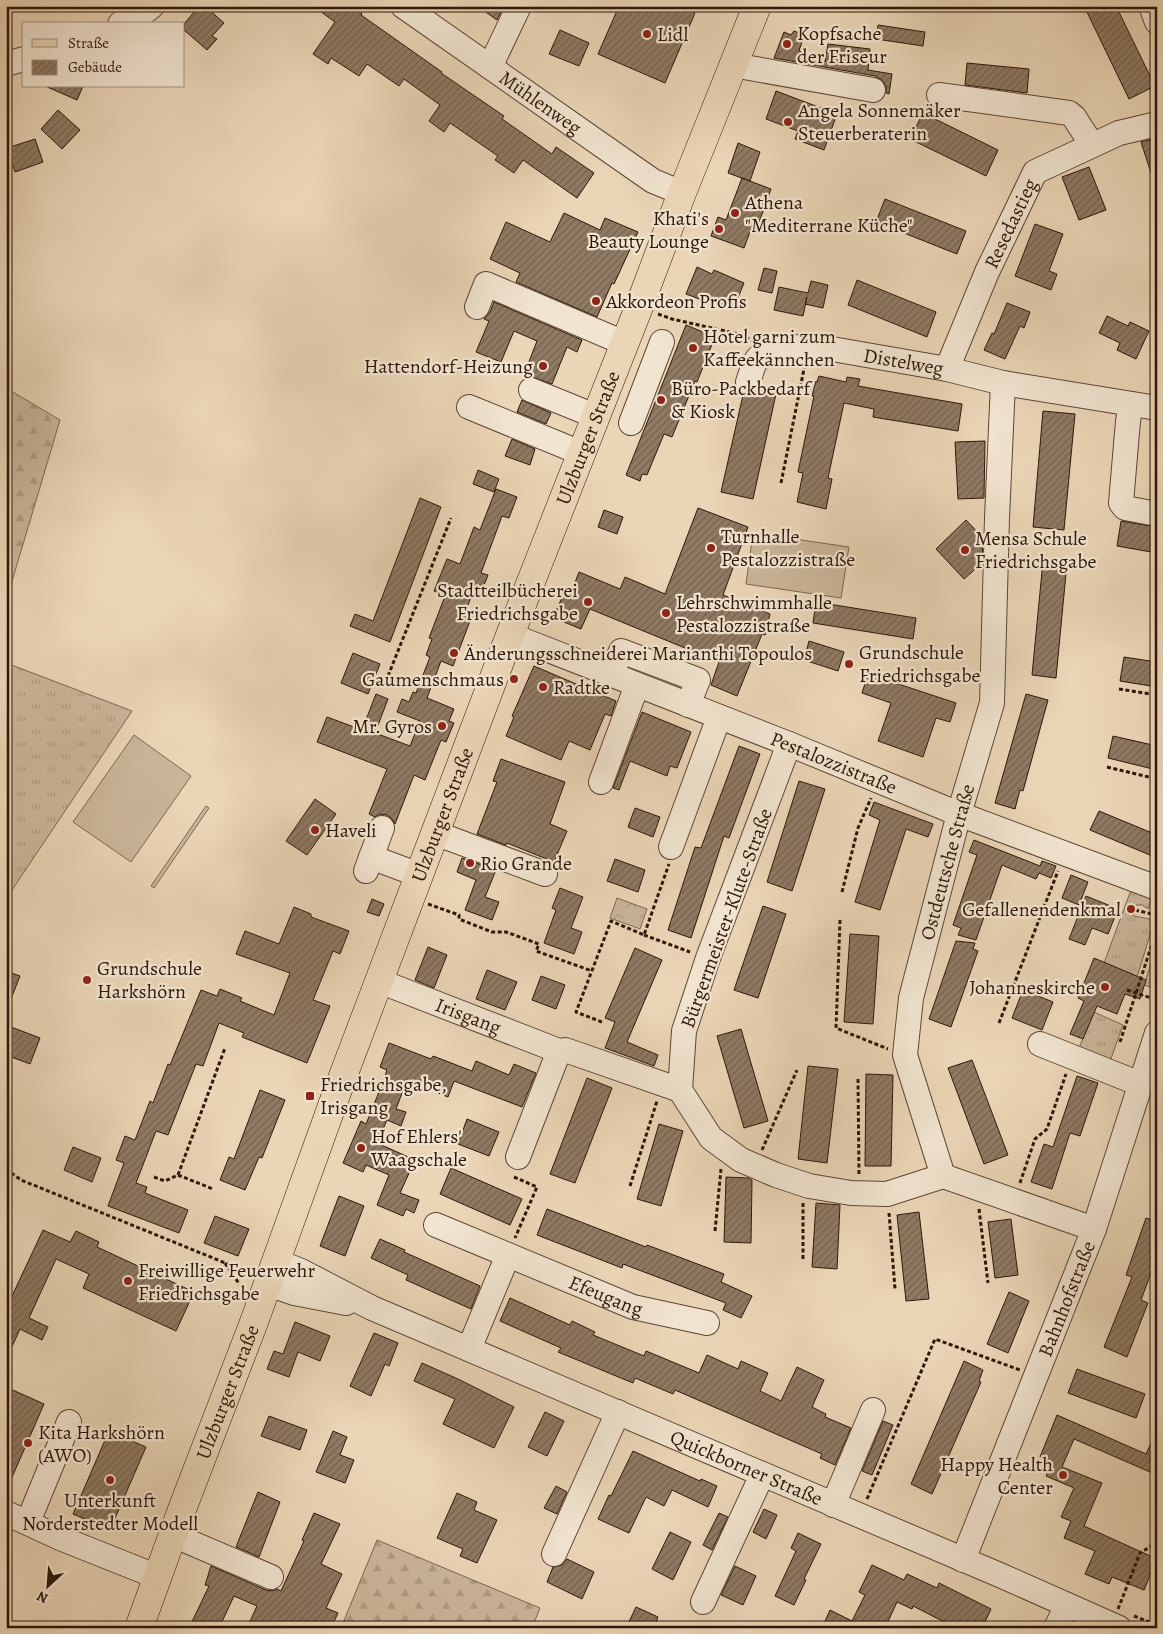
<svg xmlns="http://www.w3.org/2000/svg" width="1163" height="1634" viewBox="0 0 1163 1634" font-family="Alegreya,serif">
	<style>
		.grass { fill: url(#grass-tufts); stroke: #7c6652 }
		.forest { fill: url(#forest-firs); stroke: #7c6652 }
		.park { fill: url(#park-crowns); stroke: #7c6652 }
		.pitch { fill: #cab599; stroke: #7c6652 }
		.building { fill: url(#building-hatch); stroke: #2d170a }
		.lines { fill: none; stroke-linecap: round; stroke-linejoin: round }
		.minor-casing { stroke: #5c4635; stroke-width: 26 }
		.major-casing { stroke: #2d170a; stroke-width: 29 }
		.path { stroke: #2d170a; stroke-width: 3; stroke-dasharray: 4 2.5; stroke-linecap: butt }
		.minor { stroke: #f1e4d0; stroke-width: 24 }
		.major { stroke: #ead5b6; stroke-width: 28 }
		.poi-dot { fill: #8f2418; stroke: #f1e4d0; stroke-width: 2 }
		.labels { text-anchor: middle; stroke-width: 4.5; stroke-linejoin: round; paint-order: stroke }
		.poi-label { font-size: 20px; fill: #2d170a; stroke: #f1e4d0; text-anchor: start }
		.street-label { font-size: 20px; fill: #2d170a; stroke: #f1e4d0 }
	</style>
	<defs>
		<pattern id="grass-tufts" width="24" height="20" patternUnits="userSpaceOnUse" patternTransform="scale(1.25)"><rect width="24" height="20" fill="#cab599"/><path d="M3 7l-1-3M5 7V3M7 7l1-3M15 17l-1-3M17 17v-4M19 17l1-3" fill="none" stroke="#ae9b82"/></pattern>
		<pattern id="forest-firs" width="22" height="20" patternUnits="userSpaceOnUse" patternTransform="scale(1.25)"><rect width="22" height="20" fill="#cab599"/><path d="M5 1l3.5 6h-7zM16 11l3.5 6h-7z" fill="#ae9b82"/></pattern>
		<pattern id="park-crowns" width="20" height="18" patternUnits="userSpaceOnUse" patternTransform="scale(1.25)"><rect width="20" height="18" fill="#cab599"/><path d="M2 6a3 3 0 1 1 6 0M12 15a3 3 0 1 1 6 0" fill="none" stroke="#ae9b82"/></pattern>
		<pattern id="building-hatch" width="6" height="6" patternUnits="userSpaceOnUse" patternTransform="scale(1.25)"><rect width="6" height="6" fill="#8f7a63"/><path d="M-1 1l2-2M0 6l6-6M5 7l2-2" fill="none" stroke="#756350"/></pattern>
	</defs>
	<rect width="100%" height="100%" fill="#ead5b6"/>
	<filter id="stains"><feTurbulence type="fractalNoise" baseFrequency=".004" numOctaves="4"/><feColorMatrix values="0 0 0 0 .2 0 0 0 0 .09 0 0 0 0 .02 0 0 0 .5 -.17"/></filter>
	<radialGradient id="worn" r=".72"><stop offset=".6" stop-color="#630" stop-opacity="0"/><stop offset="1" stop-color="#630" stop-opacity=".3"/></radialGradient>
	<path class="grass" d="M9,664l123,47 -126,188v-233z
		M1131,890l21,7 -4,12 -6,-4h-6l-3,7 1,4 16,3 3,6 -19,62 -1,-13 -29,-11z
		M1157,945v41l-1,3 -12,-4z
		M1094,1012l29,13 -15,42 -32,-12z"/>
	<path class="forest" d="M6,388l54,32 -53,178h-1z
		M377,1540l163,68 -8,20h-191z"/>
	<path class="park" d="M617,898l30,11 -7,20 -30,-11z"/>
	<path class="pitch" d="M753,533l96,14 -8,51 -95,-14z
		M134,735l57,41 -60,86 -58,-40z
		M206,806l3,2 -55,80 -3,-2z"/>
	<path class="building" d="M199,6h6l19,17 -12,13 5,3 -10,11 -23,-20v-6z
		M313,6h39l10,8 -1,1 81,57 -1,1 63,43 -2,3 50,35 4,-7 38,26 -17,25 -54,-38 -9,13 -19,-13 3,-4 -48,-33 -6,9 -15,-11 11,-16 -36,-26 -5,7 -32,-22 -8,12 -28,-18 -3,6 -15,-10 22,-32z
		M477,6h27l-7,14z
		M619,6h59l17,7 -30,70 -67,-29z
		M1084,6h32l39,80 -26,13z
		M878,25l47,7 -2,14 -47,-7z
		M560,30l29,13 -10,23 -30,-12z
		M794,31l10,4 -5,16 26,11 3,-18 42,5 -2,21 24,4 -3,20 -3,-1v-7l-4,-6 -7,-4 -101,-18 10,-26 7,3z
		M967,63l62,6 -2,24 -62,-8z
		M45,86h38l-6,14z
		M776,91l61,23 -13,36 -29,-11 3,-8 -32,-12z
		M58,110l22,20 -18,19 -21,-20z
		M923,113l75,37 -12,26 -76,-37z
		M1157,138v44h-3l-13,-40z
		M35,139l8,23 -28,10 -8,-24z
		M738,143l22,9 -10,29 -22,-8z
		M1089,167l17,43 -27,10 -17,-43z
		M742,178l29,11 -15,42 -5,-2 -7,19 -33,-12 7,-19 8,3z
		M885,199l81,32 -9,23 -81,-32z
		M564,213l36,17 5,-12 33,14 -24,52 -2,-1 -15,34 -81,-35 4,-9 -30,-14 16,-37 44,20z
		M1035,224l28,10 -14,37 8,3 -6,16 -36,-14z
		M697,267l15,7 2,-4 30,13 -11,27 -30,-12 -1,2 -16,-6z
		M764,268l13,3 -5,22 -14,-3z
		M857,280l79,32 -9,25 -79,-32z
		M811,281l17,4 -5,23 -18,-4 2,-7 -4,19 -29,-6 5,-23 29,6z
		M494,302l88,38 -5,12 -10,-5 -15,37 -20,-7 1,-2 -8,-3 12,-31 -23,-10 -13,31 -25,-10 13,-31 -5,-2 6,-7z
		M1007,303l23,9 -6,16 -4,-2 -15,33 -21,-9 8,-17 2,1z
		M1107,316l21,10 2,-4 19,9 -13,28 -19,-9 3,-7 -21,-10z
		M686,325l29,12 -18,45 -2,-1 -23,56 -8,-3 -17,41 -5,-1 -2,7 -14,-6z
		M819,376l27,6 1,-5 13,2 -2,7 104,18 -4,27 -85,-14 1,-8 -30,-6 -16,75 4,1 -6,30 -29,-7 6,-29 -5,-1 16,-76h-2l4,-15 1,1z
		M758,390l18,4 -23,105 -32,-7 22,-97h8z
		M522,400l29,13 -5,11 -29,-12z
		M1043,411l32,3 -11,116 -31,-3z
		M512,439l23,10 -5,16 -25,-9z
		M985,441l-1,57 -26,1 -3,-57z
		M478,470l21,9 -5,13 -21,-8z
		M496,489l21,8 -8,21 -7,-2 -21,57 7,2 -6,15 -7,-3 -9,23 7,3 -20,53 -12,-5 -14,37 27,11 -5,12 5,2 -8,19 -5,-2 -16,40 -11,-5 -19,49 -3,-5 -5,-4 -7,-1 -5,3 -6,-3 18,-45 -70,-27 10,-25 35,13 14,-36 12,5 -13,34 35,13 10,-25 -23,-9 5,-13 7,3 4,-10 3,1 14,-36 -4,-2 6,-16 -3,-1 16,-42 -11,-5 13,-32 13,5 14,-37 6,3z
		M420,498l21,9 -51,135 -40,-16 5,-12 18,7z
		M698,508l50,19 -25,68 47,19 -5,21 -3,-1 -25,62 -26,-11 8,-23 -129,-53 -9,20 -17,-7 3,-6 -11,-5 7,-16 6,3 10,-26 41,17 5,-12 40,17z
		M604,510l19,7 -6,17 -19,-7z
		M966,520l17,18 -1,25 -18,16 -28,-30z
		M1121,521l36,6v26l-40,-7z
		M1043,561l24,2 -11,115 -24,-3z
		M816,602l100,16 -3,21 -100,-16z
		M809,641l35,11 -6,19 -34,-11z
		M353,653l27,11 -12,30 -27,-11z
		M1124,657l33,5v25l-37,-6z
		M534,666l82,35 -5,15 -6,-2 -15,36 -21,-9 -8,19 -55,-24 8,-19 -2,-1z
		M868,674l88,29 -6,19 -14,-4 -13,39 -45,-16 13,-38 -29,-10z
		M1026,694l22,6 -25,91 -3,-1 -5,19 -20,-6z
		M642,712l49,20 -14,36 -7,-2 -3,10 -37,-15 -11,29 -6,-2z
		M1113,736l44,10v24l-49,-12z
		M739,746l21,8 -31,84 -5,-2 -33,102 -23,-8 27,-83 6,1z
		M501,759l64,23 -15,42 17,7 -13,31 -47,-19 -1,2 -29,-11 20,-52 -4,-1z
		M799,781l26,8 -33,102 -25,-9z
		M315,799l21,15 -29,41 -21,-14z
		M874,802l59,22 -5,13 -22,-8 -26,81 -25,-8 25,-82 -11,-5z
		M635,808l25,9 -7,20 -25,-10z
		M1099,811l58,24v23l-67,-28z
		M974,840l66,26 2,-5 14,5 -5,12 -12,-5 -3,6 -34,-14 -26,75 -18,-5 3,-7 -8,-3 24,-70 -8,-3z
		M462,858l34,12 -11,27 14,5 -7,18 -27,-10 11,-30 -19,-8z
		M615,859l30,11 -7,22 -31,-11z
		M1071,875l17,7 -9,23 -17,-7z
		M560,888l23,9 -12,31 11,4 -8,22 -30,-11 12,-33 -4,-2z
		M1086,896l32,13 -10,25 -16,-6 -7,17 -16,-6z
		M372,899l12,5 -5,12 -12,-4z
		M763,906l23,8 -28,84 -24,-8z
		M294,907l17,7v3l38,14 -9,23 -7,-3 -20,49 17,6 -23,57 -65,-26 2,-4 -25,-10 -16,43 -7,-2 -28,71 -12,-4 -20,52 11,4 -2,6 43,17 -9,23 -71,-27 16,-43 -8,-3 9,-24 10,4 15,-39 3,2 15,-39 2,1 31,-75 16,6 3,-7 22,9 -2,3 34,14 16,-42 -54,-19 9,-23 34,13z
		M850,934l29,2 -6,88 -29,-2z
		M956,941l19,2 -2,6 5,2 -27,76 -22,-8z
		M428,947l19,8 -13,33 -19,-8z
		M635,948l27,12 -35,82 31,13 -4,11 -49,-18 10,-26 -10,-4z
		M1094,958l52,22 -6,19 -15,-5 -8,20 -20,-8 -14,33 -13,-5 14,-33 -6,-3z
		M487,970l30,12 -12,28 -29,-11z
		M6,971l14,5 -13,33 -1,-1z
		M541,976l24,9 -9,24 -24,-9z
		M1023,990l30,12 -11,28 -30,-12z
		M6,1025l34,13 -10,26 -24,-9z
		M741,1029l27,92 -24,7 -27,-92z
		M389,1043l42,16 2,-3 39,15 4,-10 33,14 5,-11 22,9 -14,34 -68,-26 -6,16 -41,-17 -11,29 10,3 -5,14 -14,-6 -10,23 38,17 -15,33 19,7 -5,13 -8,-4 -3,7 -26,-11 12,-30 -23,-10 -3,7 -20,-9 18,-42 5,3 17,-42 4,-12 -7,-3z
		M972,1060l36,95 -24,9 -36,-96z
		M808,1066l30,3 -11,94 -29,-4z
		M866,1074l27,1 -2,91h-26z
		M1077,1076l21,7 -18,53 -10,-3 -18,56 -21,-7 13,-38 9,3z
		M587,1078l25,10 -37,95 -25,-9z
		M260,1090l25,10 -23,58 -3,-1 -14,33 -25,-10 9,-23 5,2z
		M467,1119l32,13 -10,24 -31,-12z
		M659,1124l24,7 -22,75 -24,-7z
		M73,1147l28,11 -9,24 -28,-12z
		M451,1168l71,31 -12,26 -70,-31z
		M726,1177l22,1 4,2 -1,63 -27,-1z
		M339,1196l25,10 -19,50 -25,-10z
		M816,1203l24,2 -3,64 -25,-2z
		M547,1209l99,38 1,-2 77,29 -3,8 31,14 -11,22 -18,-8 3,-7 -103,-39 -1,4 -85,-33z
		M919,1212l10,87 -23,2 -9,-86z
		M215,1216l34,13 -11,27 -34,-13z
		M1146,1218l11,3v36l-16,43 7,3 -21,54 -23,-10 28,-70 -6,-2z
		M1011,1219l7,56 -23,3 -7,-56z
		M43,1230l27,12 6,-11 23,11 -2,5 97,45 -18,39 -93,-43 6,-14 -33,-15 -27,59 19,9 -6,13 -22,-11 -14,31v-67l6,3z
		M380,1239l25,11 -1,2 76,34 -9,23 -65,-29 2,-5 -37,-17z
		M1009,1292l20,9 -21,52 -21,-9z
		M510,1298l60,27 2,-4 23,11 -2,3 51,21 2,-5 53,22 8,-18 31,14 3,-8 27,12 -8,18 21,10 16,-34 27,13 -12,27 14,7 -1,3 26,11 -16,37 -15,-7 2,-4 -147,-64 -2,4 -38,-16 -2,5 -75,-31 3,-4 -61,-27z
		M295,1322l35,14 -10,25 -22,-9 -9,25 -22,-8 7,-18 9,3z
		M374,1333l24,10 -9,23 -4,-2 -14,32 -21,-10z
		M964,1361l19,9 -4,11 2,1 -49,112 -21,-10z
		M422,1363l36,16 56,28 -20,41 -51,-24 12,-25 -41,-18z
		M1077,1369l68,25 -9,24 -68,-25z
		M6,1387l38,17 -38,87z
		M545,1412l19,9 -17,35 -19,-9z
		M1057,1415l89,39 11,-24v45l-83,-36 -12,28 40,16 -18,43 73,33 -13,31 -32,-13 -3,7 -24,-10 10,-23 -31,-13 7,-17 -10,-4 13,-29 -28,-12 6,-14 -12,-5z
		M269,1416l38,14 -7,20 -39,-14z
		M883,1421l10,4 -21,50 -10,-4z
		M109,1431l37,16 -36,83 -37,-16z
		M333,1431l14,6 -7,18 14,5 -9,23 -29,-11z
		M633,1451l67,30 1,-2 16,7 -9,21 -36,-17 -8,16 -18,-9 -17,36 -31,-14 11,-24 2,1z
		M556,1486l11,6 -10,22 -13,-6z
		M258,1492l22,10 -21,55 -23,-10z
		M457,1493l20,9 -3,8 23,10 -20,43 -17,-7 3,-7 -26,-11z
		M764,1509l13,6 -11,24 -13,-7z
		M314,1513l26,11 -19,40 21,10 -16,34 12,5 -7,15h-84l10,-22 -23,-10 -15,32h-30l20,-42 -4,-1 6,-19 55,24 6,1 5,-2 4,2 23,-50 -2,-1z
		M719,1513l9,4 -16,33 -9,-5z
		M670,1532l21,10 -18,38 -21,-11z
		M798,1533l23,11 -17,35 2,1 -12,25 -19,-9 21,-45 -5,-3z
		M567,1559l27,13 -12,27 -35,-17 6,-15 9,-2z
		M872,1565l32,15 3,-6 30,14 2,-5 52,26 -9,19h-26l-43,-22 -1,3 -15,-7 -12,26h-63l8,-18 22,11 13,-26 -6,-3z
		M735,1566l21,10 -13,29 -22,-10z
		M636,1607l22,10 -4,11h-28z"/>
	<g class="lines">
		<g class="minor-casing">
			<g id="minor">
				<path id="s1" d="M403,6l227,159 23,16 29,12"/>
				<path d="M1151,6l6,16"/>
				<path d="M120,24l18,-7 14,-11"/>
				<path d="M6,64l18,-5"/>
				<path d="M733,65l140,25"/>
				<path d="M490,67l29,-61"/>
				<path d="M939,95l130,18 5,4 18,28"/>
				<path d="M477,307l9,-23 138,59"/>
				<path id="s2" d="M947,369l40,-97 48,-100 84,-39 38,-9"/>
				<path id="s3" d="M748,382l6,-18 4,-6 15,-6 36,-7 138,24 56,14 154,25"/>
				<path d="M1003,383l-6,135 -5,185 -33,111 -48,184 -6,57 38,121 151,53"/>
				<path d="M531,390l64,26"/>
				<path d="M1131,404l-3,17 -7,82 4,5 32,6"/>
				<path d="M469,407l112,46"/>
				<path d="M631,423l31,-81"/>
				<path id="s4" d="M510,635l279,109 170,70 198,74"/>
				<path d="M611,675l10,-24 77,29 -10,25"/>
				<path d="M789,744l-81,214 -24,73 -4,59 31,48 30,22 35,15 33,11 42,7 36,1 56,-18"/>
				<path d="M601,782l36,-97"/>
				<path d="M435,833l110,41"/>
				<path d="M671,847l48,-130"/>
				<path d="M371,857l48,18"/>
				<path d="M366,871l16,-43"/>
				<path id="s5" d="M379,981l180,70 6,-1 9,3 106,37"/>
				<path d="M1040,1044l100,40"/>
				<path d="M518,1157l41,-106"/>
				<path id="s6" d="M436,1225l197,82 74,16"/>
				<path id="s7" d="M276,1261l25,10 71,37 630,268 117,52"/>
				<path d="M268,1284l26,9 52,10"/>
				<path d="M469,1349l39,-94"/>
				<path d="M833,1505l40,-95"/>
				<path d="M6,1513l54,25 98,39"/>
				<path d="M28,1522l41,-100"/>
				<path d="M173,1535l98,42"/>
				<path d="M554,1554l64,-142"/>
				<path id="s8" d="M963,1560l131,-331 63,-196"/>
				<path d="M703,1602l59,-127"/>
				<path d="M1056,1628l11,-23"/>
			</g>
		</g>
		<g class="major-casing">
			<g id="major">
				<path id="s9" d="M139,1628l42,-116 73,-190 83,-230 173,-457 129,-328 43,-114 75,-187"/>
			</g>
		</g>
		<path class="path" d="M658,314l14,5 71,16 9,6
			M781,483l24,-119
			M388,676l63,-158
			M1119,689l38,6
			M1107,767l50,12
			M842,892l16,-64 13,-30
			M428,904l31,11v4l33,13h14l33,12 -3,7 56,20
			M1155,906l-3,8 5,2
			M1135,910l17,4
			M840,920l-4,108 52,21
			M1156,932l1,-3
			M644,935l46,17
			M1127,990l30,10
			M602,1022l-26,-10 35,-91 33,14 25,-71
			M999,1023l59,-152
			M1120,1042l33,-101
			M858,1079l1,96
			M762,1150l35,-80
			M6,1169l15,11 229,93
			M178,1175l35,14
			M154,1177l11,4 13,-6 47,-127
			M514,1177l23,10 -22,51
			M1020,1183l15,-44 12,-10 19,-55
			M630,1186l27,-85
			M803,1203v57
			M979,1209l9,74
			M889,1213l6,76
			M715,1231l6,-62
			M225,1263l19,28
			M867,1499l68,-160 85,31
			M1153,1545l4,-9
			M1118,1609l22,-56 13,-8 4,1
			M1134,1616l23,9"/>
		<use href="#minor" class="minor"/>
		<use href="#major" class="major"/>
	</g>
	<g class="poi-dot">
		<circle cx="647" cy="34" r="5"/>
		<circle cx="787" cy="44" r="5"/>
		<circle cx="788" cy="122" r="5"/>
		<circle cx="735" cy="213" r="5"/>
		<circle cx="719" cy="229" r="5"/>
		<circle cx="596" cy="301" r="5"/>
		<circle cx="693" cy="348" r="5"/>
		<circle cx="543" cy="366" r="5"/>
		<circle cx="661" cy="400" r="5"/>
		<circle cx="711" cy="548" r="5"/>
		<circle cx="965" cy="550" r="5"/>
		<circle cx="588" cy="602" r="5"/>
		<circle cx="666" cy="613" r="5"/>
		<circle cx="454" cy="653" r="5"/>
		<circle cx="849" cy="664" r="5"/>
		<circle cx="514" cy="679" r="5"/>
		<circle cx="543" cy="687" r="5"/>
		<circle cx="442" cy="726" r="5"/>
		<circle cx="315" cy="830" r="5"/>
		<circle cx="470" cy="863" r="5"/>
		<circle cx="1131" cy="909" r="5"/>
		<circle cx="87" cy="980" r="5"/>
		<circle cx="1105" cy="987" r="5"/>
		<rect x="305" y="1091" width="10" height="10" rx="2.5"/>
		<circle cx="361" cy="1148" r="5"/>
		<circle cx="128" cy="1281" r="5"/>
		<circle cx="28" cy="1443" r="5"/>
		<circle cx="1063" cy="1475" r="5"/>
		<circle cx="110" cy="1480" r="5"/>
	</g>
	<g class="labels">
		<g class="poi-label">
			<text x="797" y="40">Kopfsache<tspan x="797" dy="23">der Friseur</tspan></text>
			<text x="657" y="41">Lidl</text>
			<text x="798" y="117">Angela Sonnemäker<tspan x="798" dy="23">Steuerberaterin</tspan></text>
			<text x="745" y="209">Athena<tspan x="745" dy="23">"Mediterrane Küche"</tspan></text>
			<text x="709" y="225" text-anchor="end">Khati's<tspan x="709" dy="23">Beauty Lounge</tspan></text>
			<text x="606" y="308">Akkordeon Profis</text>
			<text x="703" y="343">Hotel garni zum<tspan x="703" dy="23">Kaffeekännchen</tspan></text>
			<text x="533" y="373" text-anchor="end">Hattendorf-Heizung</text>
			<text x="671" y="395">Büro-Packbedarf<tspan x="671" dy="23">&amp; Kiosk</tspan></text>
			<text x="721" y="543">Turnhalle<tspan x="721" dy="23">Pestalozzistraße</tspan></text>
			<text x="975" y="545">Mensa Schule<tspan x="975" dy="23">Friedrichsgabe</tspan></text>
			<text x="578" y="597" text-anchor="end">Stadtteilbücherei<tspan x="578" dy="23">Friedrichsgabe</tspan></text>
			<text x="676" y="609">Lehrschwimmhalle<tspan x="676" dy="23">Pestalozzistraße</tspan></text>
			<text x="859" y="659">Grundschule<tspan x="859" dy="23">Friedrichsgabe</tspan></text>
			<text x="464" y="660">Änderungsschneiderei Marianthi Topoulos</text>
			<text x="504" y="686" text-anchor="end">Gaumenschmaus</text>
			<text x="553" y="694">Radtke</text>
			<text x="432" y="733" text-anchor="end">Mr. Gyros</text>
			<text x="325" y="837">Haveli</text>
			<text x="480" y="870">Rio Grande</text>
			<text x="1121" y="916" text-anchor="end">Gefallenendenkmal</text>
			<text x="97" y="975">Grundschule<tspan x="97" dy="23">Harkshörn</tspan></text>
			<text x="1095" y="994" text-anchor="end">Johanneskirche</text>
			<text x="320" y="1091">Friedrichsgabe,<tspan x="320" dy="23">Irisgang</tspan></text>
			<text x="371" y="1143">Hof Ehlers'<tspan x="371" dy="23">Waagschale</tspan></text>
			<text x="138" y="1277">Freiwillige Feuerwehr<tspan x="138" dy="23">Friedrichsgabe</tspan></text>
			<text x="38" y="1439">Kita Harkshörn<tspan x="38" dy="23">(AWO)</tspan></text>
			<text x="1053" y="1471" text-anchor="end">Happy Health<tspan x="1053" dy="23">Center</tspan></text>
			<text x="110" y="1507" text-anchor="middle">Unterkunft<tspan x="110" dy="23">Norderstedter Modell</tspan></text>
		</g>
		<g class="street-label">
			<text dy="7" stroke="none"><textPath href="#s1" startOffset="168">Mühlenweg</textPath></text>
			<text dy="7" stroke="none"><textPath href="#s2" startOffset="159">Resedastieg</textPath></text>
			<text dy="7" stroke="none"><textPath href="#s3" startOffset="175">Distelweg</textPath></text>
			<text dy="7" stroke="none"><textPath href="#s9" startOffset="1272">Ulzburger Straße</textPath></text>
			<text dy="7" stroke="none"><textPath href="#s4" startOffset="348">Pestalozzistraße</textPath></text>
			<text dy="7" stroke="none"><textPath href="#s9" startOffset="868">Ulzburger Straße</textPath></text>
			<text transform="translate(947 862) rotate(-75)" y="7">Ostdeutsche Straße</text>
			<text transform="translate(726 918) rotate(-70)" y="7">Bürgermeister-Klute-Straße</text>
			<text dy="7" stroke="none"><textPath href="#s5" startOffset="96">Irisgang</textPath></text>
			<text dy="7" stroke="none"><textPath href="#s6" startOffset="184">Efeugang</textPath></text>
			<text dy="7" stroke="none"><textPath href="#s8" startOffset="281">Bahnhofstraße</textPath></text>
			<text dy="7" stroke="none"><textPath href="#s9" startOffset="252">Ulzburger Straße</textPath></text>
			<text dy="7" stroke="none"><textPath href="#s7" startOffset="514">Quickborner Straße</textPath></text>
		</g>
	</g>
	<rect width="1163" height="1634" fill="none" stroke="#ead5b6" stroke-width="25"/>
	<rect x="8" y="8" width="1148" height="1619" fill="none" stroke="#2d170a" stroke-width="2.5"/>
	<rect x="12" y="12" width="1138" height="1609" fill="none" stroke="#2d170a"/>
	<rect x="22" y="22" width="162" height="65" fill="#f1e4d0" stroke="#a39281"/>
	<rect x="32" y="39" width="25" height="8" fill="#ead5b6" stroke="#a39281"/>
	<text x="68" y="48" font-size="15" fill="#2d170a">Straße</text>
	<rect x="32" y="60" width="25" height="15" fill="url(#building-hatch)" stroke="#a39281"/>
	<text x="68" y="72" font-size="15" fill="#2d170a">Gebäude</text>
	<g transform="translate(48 1586) rotate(206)" stroke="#f1e4d0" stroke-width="4" paint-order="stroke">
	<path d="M0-4L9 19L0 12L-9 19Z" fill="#2d170a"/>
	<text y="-8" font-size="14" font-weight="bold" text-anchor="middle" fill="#2d170a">N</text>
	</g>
	<rect width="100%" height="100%" filter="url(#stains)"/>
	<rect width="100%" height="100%" fill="url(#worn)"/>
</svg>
